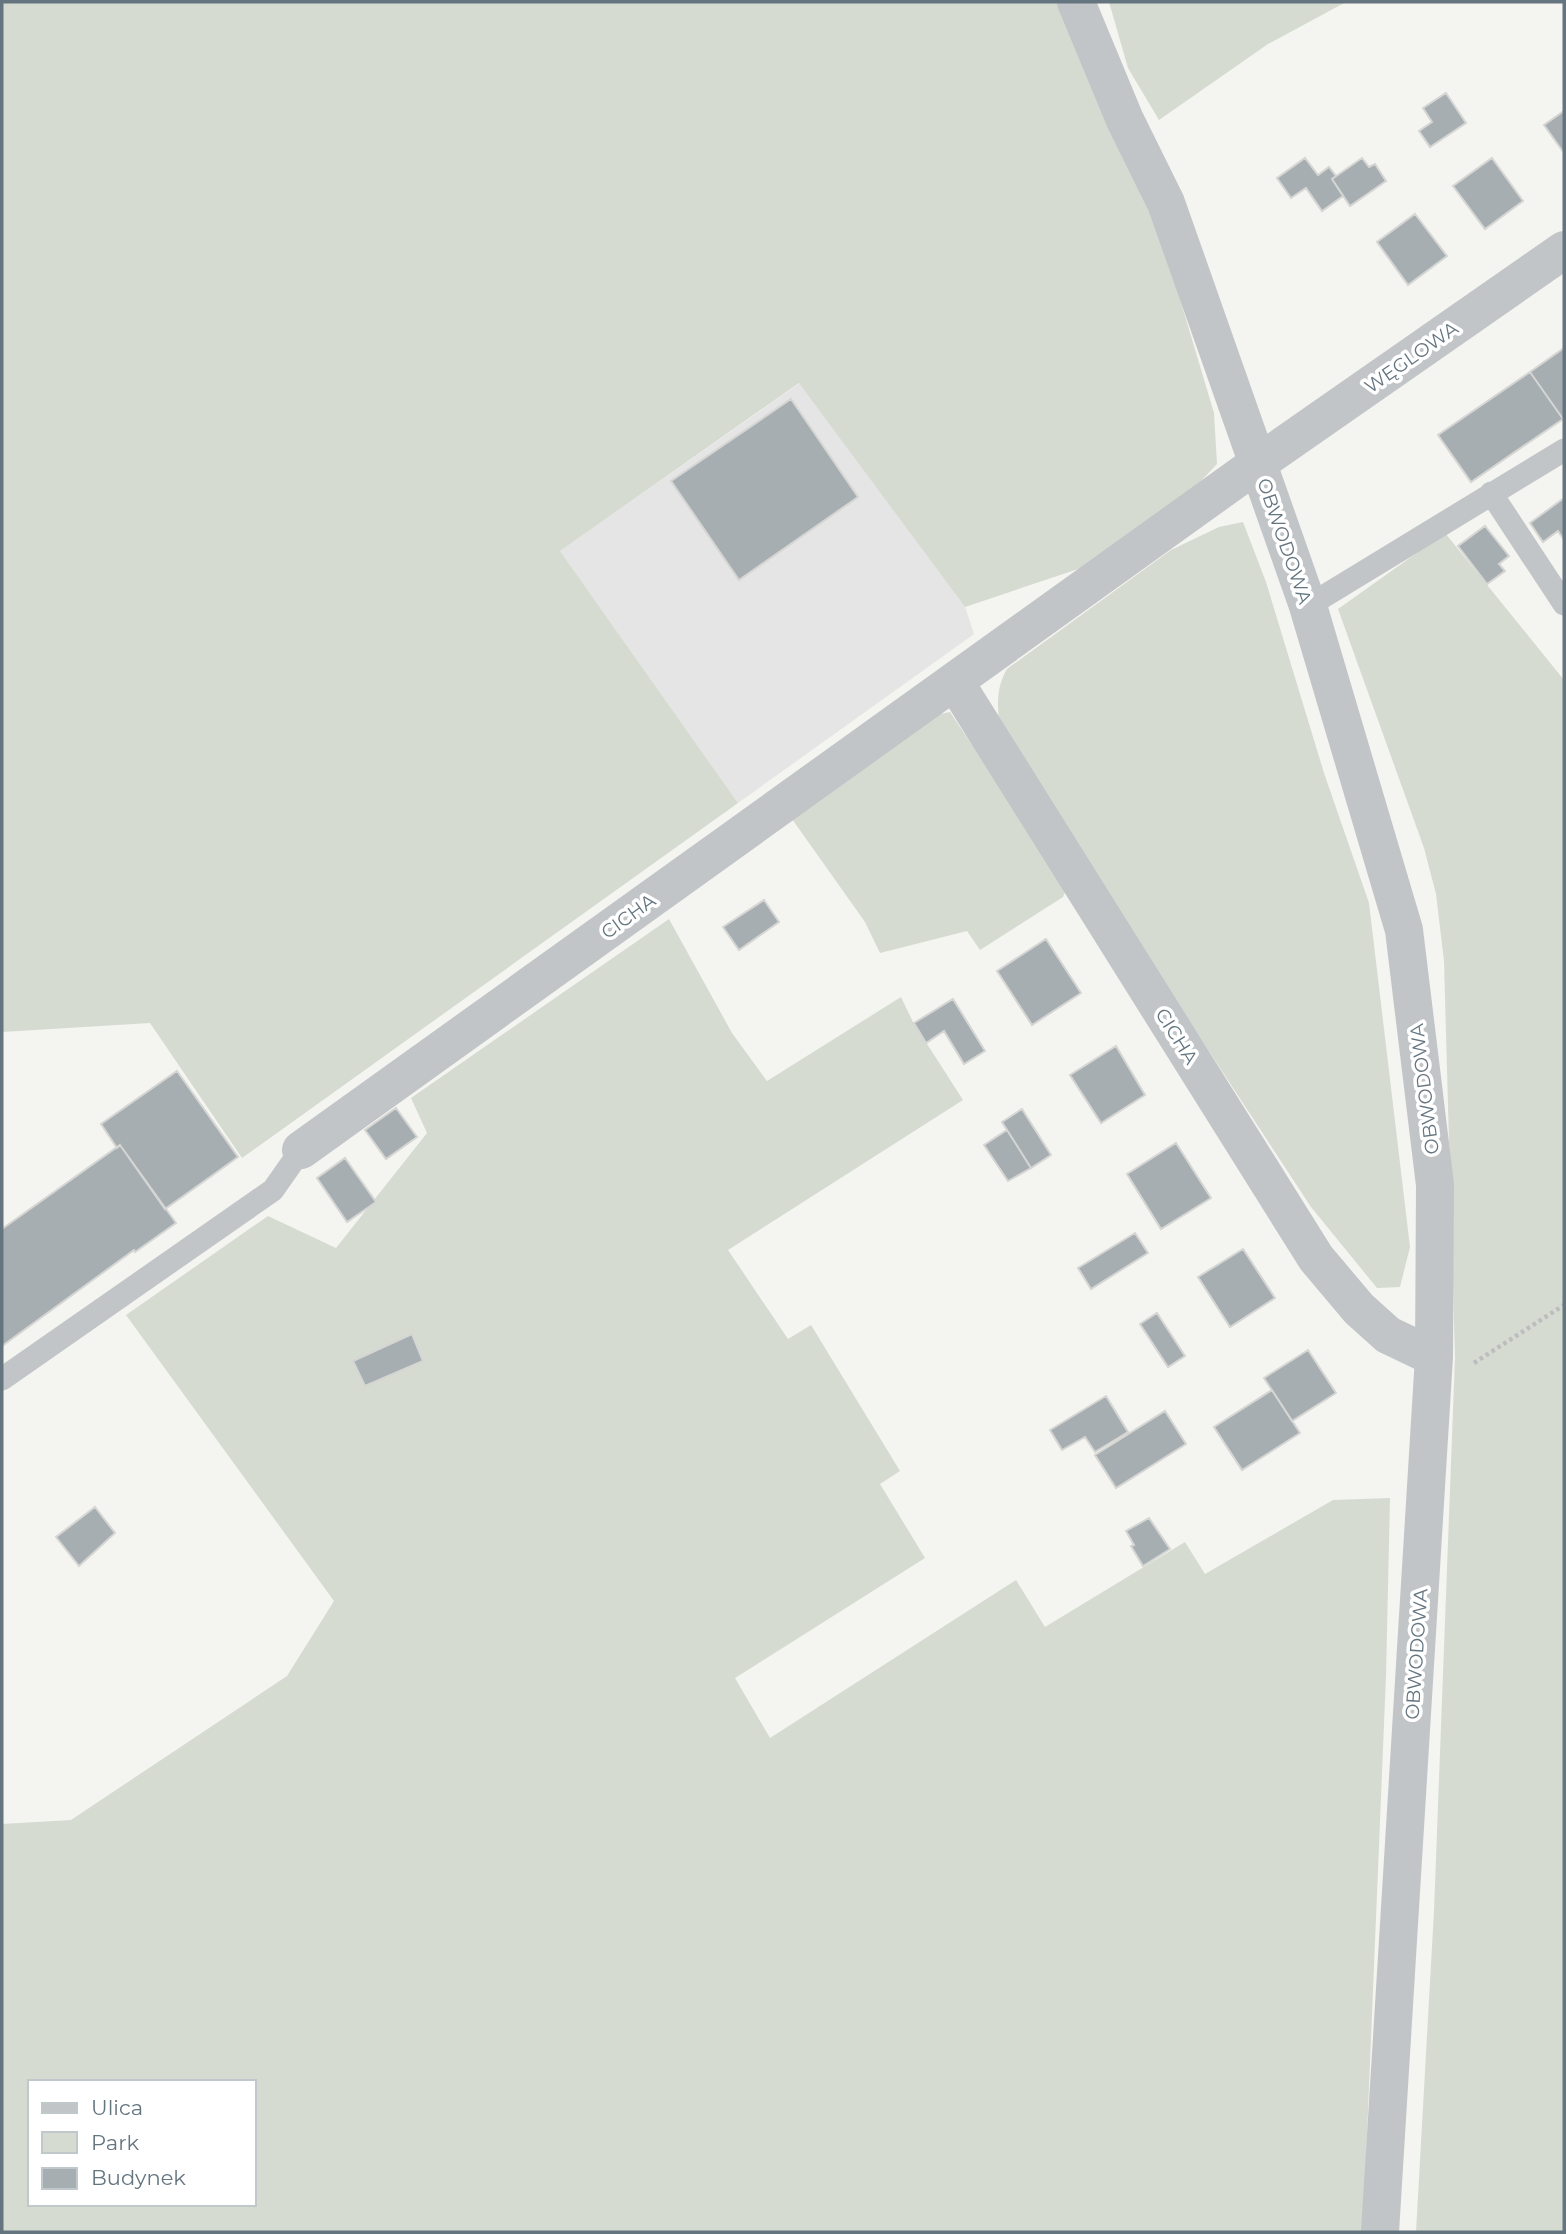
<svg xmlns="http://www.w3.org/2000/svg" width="1566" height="2234" viewBox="0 0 1566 2234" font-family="Montserrat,sans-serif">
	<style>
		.built { fill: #e4e5e4 }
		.green { fill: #d5dbd1; fill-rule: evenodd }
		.building { fill: #a6aeb2; stroke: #d5d5d3; stroke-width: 2 }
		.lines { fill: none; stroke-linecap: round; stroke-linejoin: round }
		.path { stroke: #bbbdbf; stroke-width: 4.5; stroke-dasharray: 3.5 3.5; stroke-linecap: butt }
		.lane { stroke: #c2c5c8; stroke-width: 23 }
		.street { stroke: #c2c5c8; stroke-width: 38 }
		.labels { text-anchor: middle; stroke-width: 7; stroke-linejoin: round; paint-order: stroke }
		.street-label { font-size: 19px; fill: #647580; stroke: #fff }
	</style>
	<rect width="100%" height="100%" fill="#f4f4f0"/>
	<path class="built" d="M800,383l165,224 9,27 -236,169 -178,-252z"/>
	<path class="green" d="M2,2h1062l69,162 35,95 46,154 3,51 -30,32 -103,71 -119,40 -166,-224 -239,168 178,252 -496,355 -92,-135 -148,9z
		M1109,2h237l-78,42 -109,76 -31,-52z
		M1243,522l23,60 58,191 45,130 41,344 -10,40 -23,1 -66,-81 -184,-281 -127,-199c-3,-22 -4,-39 7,-58l164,-119 48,-23z
		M1445,533l119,147v1552h-148l18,-321 21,-553 -11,-397 -8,-67 -12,-46 -86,-239z
		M950,712l117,175 -4,10 -83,53 -13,-19 -87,22 -15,-31 -73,-103 144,-104z
		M669,919l63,114 35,48 134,-84 12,25 50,78 -235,150 60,89 23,-14 89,146 -20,13 45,74 -190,120 35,60 246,-158 29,47 140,-85 20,32 128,-74 57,-2 -4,178 -23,556h-1361v-408l69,-4 216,-144 47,-75 -208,-286 142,-99 68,32 91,-115 -16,-35zM30,2082h224v122h-224z"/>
	<path class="building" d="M1446,93l20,30 -36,24 -11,-16 13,-9 -9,-14z
		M1564,111v42l-20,-28z
		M1305,158l13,17 11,-8 7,9 -4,3 11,17 -21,15 -16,-23 -15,10 -14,-20z
		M1362,158l7,9 6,-3 11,17 -36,25 -18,-27z
		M1492,158l31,43 -38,28 -32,-43z
		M1415,214l32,42 -39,29 -31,-43z
		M1564,348v70l-1,1 -33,-47z
		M1530,372l33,47 -92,63 -33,-47z
		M791,399l67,98 -119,83 -68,-99z
		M1564,498v42l-6,-9 -15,11 -13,-19z
		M1485,526l24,30 -10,8 6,7 -18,13 -29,-38z
		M764,900l15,22 -40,28 -16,-23z
		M1046,939l35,54 -49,32 -35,-54z
		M953,999l32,52 -21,13 -20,-33 -18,12 -12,-20z
		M1116,1046l29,49 -44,28 -31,-48z
		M177,1071l61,86 -73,52 -45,-64 -3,3 -16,-24z
		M396,1108l21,29 -31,22 -21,-29z
		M1022,1109l29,46 -20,13 -29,-46z
		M1007,1130l24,38 -23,13 -24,-36z
		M1176,1143l35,55 -50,31 -34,-55z
		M120,1145l56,78 -41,29 -1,-2 -132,96v-117z
		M345,1158l31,44 -29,20 -30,-44z
		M1135,1233l13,20 -57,36 -13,-21z
		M1243,1249l32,49 -45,29 -32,-50z
		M1157,1313l28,43 -17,11 -28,-43z
		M412,1334l11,27 -58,25 -12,-25z
		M1308,1350l28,43 -44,28 -28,-43z
		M1272,1390l28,43 -58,37 -28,-43z
		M1106,1396l22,36 -33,20 -10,-15 -23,13 -12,-20z
		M1165,1411l21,33 -70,44 -21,-33z
		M95,1507l20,26 -36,33 -23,-29z
		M1149,1518l21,31 -27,17 -12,-20 3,-1 -8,-14z"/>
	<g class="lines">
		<path class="path" d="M1474,1363l90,-58"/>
		<path class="lane" d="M1491,493l73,111
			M1308,606l256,-156
			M2,1379l271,-189 28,-40"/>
		<path class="street" d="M1076,2l49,118 41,83 142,403 96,324 31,255 -1,172 -54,875
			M955,682l361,576 43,51 29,26 46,22
			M301,1150l956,-686 307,-214"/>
	</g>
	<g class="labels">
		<g class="street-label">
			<text transform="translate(1411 357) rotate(-35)" y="7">WĘGLOWA</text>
			<text transform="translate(1285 541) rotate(71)" y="7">OBWODOWA</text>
			<text transform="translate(628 916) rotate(-36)" y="7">CICHA</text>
			<text transform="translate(1177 1036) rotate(58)" y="7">CICHA</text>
			<text transform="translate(1424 1089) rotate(-97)" y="7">OBWODOWA</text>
			<text transform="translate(1416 1654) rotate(-86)" y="7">OBWODOWA</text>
		</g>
	</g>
	<rect width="1566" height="2234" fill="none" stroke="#647580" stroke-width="7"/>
	<rect x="28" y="2080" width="228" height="126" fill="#ffffff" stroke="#c1c8cc" stroke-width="2"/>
	<rect x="42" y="2103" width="35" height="10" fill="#c2c5c8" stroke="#c1c8cc" stroke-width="2"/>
	<text x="91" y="2115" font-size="21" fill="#647580">Ulica</text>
	<rect x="42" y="2132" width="35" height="21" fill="#d5dbd1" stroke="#c1c8cc" stroke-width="2"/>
	<text x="91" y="2150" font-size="21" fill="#647580">Park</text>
	<rect x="42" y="2168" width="35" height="21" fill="#a6aeb2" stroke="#c1c8cc" stroke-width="2"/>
	<text x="91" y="2185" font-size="21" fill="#647580">Budynek</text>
</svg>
